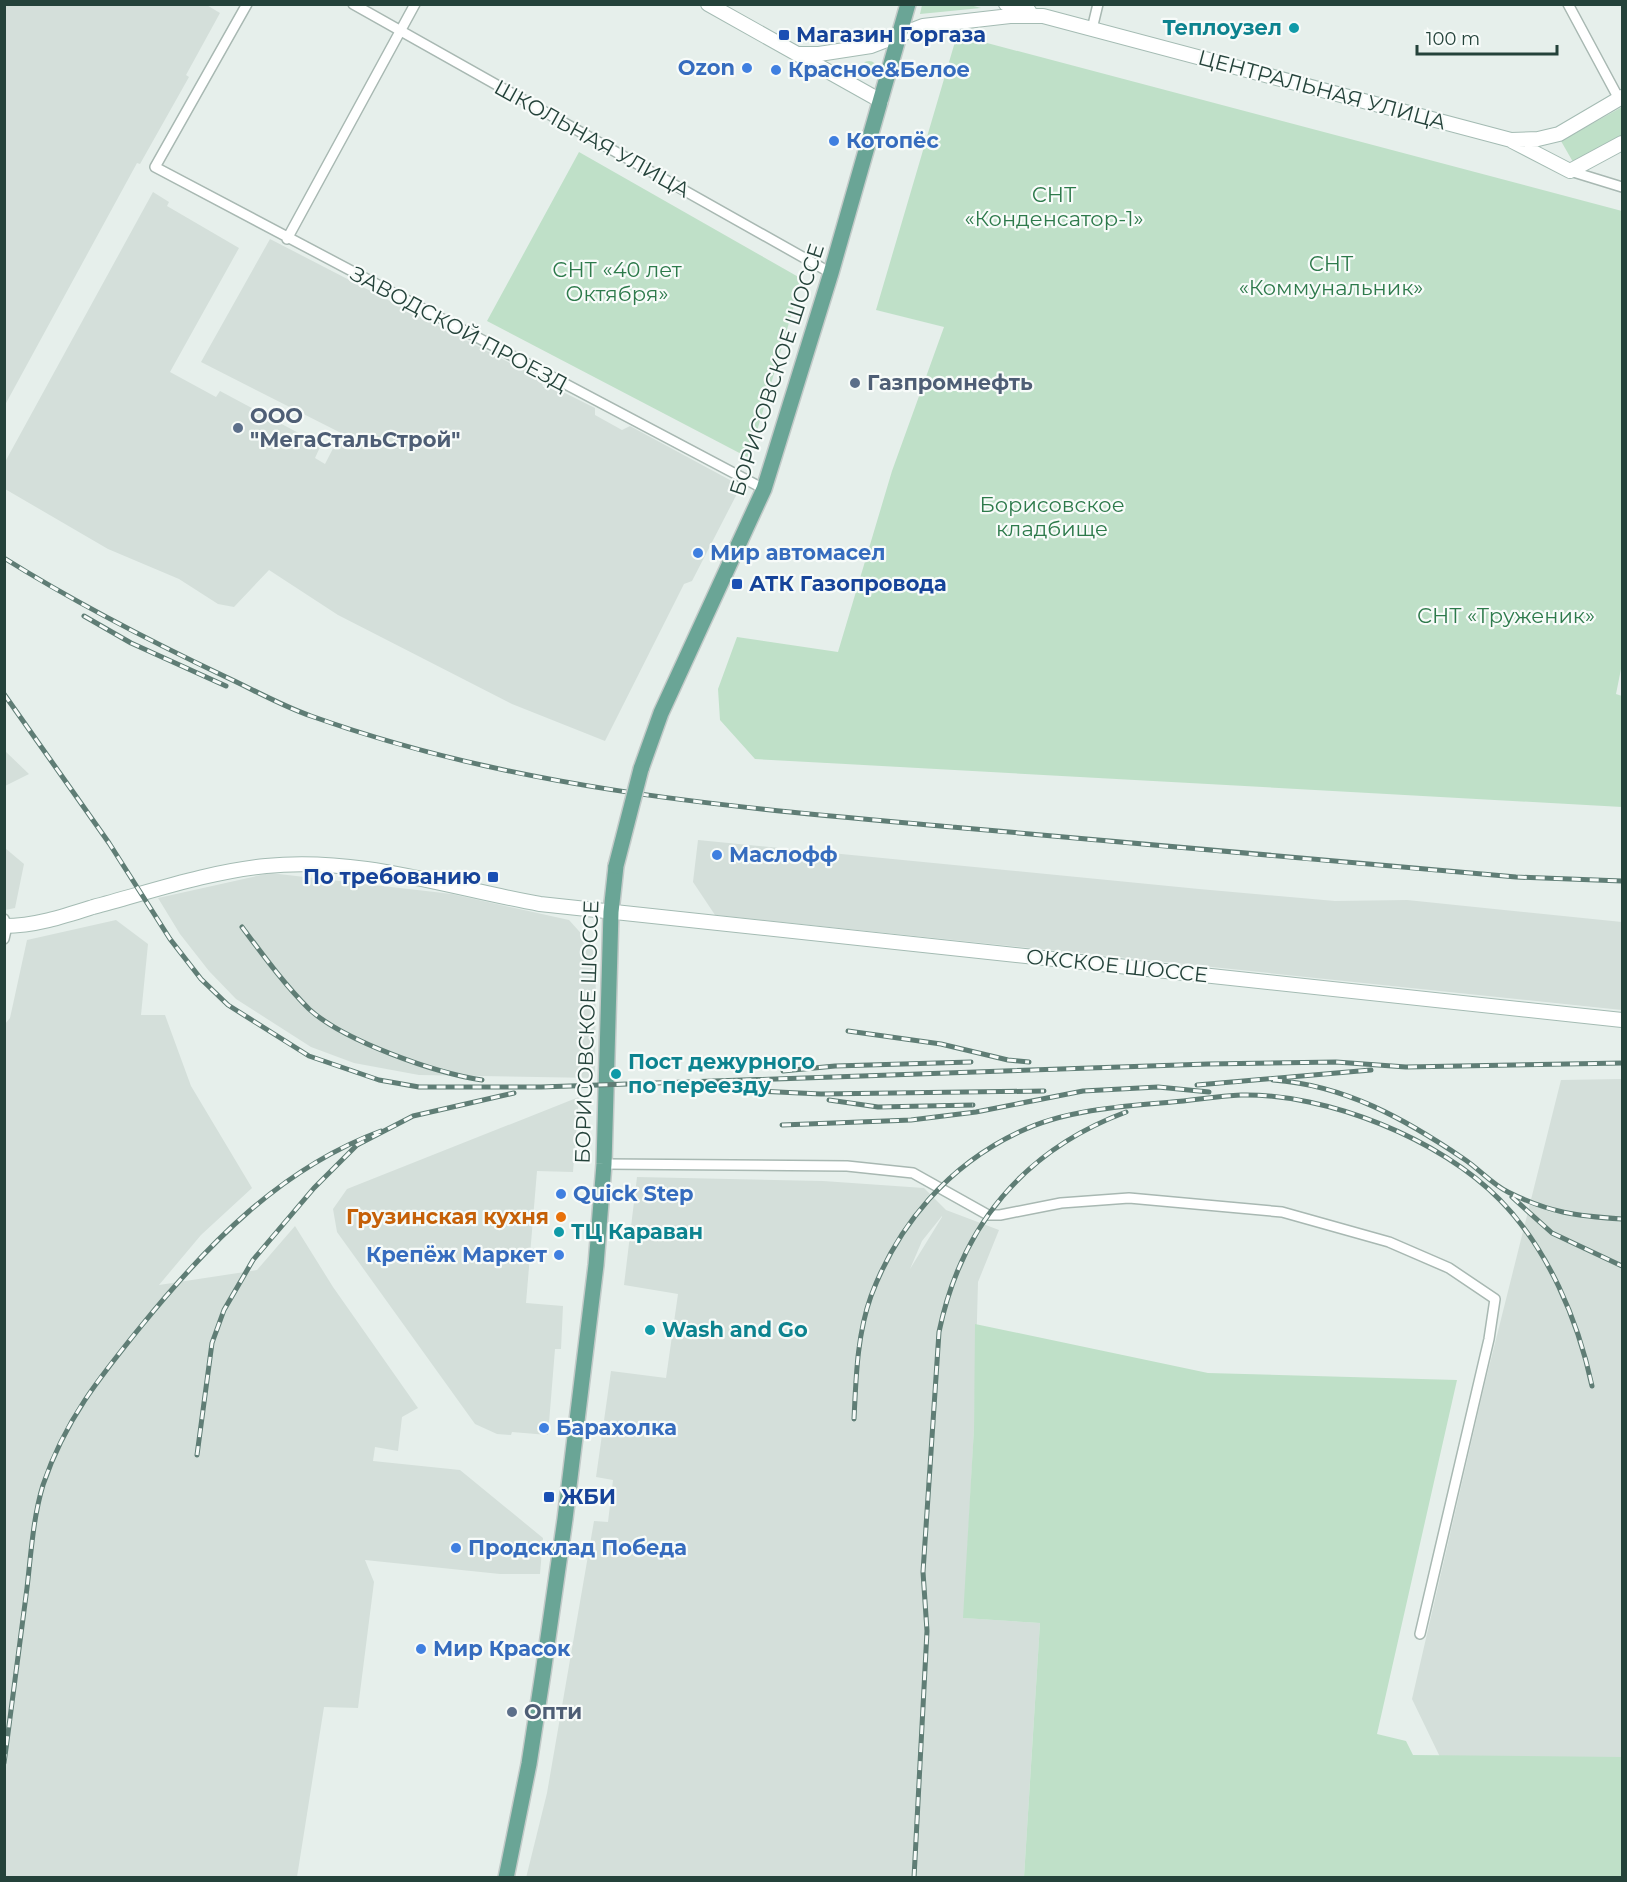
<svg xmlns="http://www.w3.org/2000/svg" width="1627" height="1882" viewBox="0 0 1627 1882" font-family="Montserrat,sans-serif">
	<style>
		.built { fill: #d4dfda; fill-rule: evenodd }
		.green { fill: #bfe0c8 }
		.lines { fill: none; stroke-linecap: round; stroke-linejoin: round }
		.street-casing { stroke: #a8b8b2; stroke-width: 12 }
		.secondary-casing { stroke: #a4bbb3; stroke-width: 16 }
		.primary-casing { stroke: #c2cac8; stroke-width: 18 }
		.street { stroke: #fff; stroke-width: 9 }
		.secondary { stroke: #fff; stroke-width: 14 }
		.primary { stroke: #6aa596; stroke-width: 15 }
		.rail-casing { stroke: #5f7d75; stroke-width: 5 }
		.rail { stroke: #f7fbf9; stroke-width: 3; stroke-dasharray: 9; stroke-linecap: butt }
		.primary-bridge-casing { stroke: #c2cac8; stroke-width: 18; stroke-linecap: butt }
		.primary-bridge { stroke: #6aa596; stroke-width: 15 }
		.culture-dot { fill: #0f9aa8; stroke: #f7fbf9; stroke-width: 2 }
		.transit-dot { fill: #1a4fb4; stroke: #f7fbf9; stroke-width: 2 }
		.shop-dot { fill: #3f7fe0; stroke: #f7fbf9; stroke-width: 2 }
		.service-dot { fill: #5c6f8a; stroke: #f7fbf9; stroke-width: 2 }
		.food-dot { fill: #e8710a; stroke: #f7fbf9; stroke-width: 2 }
		.labels { text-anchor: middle; stroke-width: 4.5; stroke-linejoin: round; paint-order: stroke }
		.culture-label { font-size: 21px; font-weight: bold; fill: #0d838f; stroke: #f7fbf9; text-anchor: start }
		.transit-label { font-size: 21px; font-weight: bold; fill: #164399; stroke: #f7fbf9; text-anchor: start }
		.shop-label { font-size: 21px; font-weight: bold; fill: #366cbe; stroke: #f7fbf9; text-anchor: start }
		.street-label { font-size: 21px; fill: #24423a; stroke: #f7fbf9 }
		.park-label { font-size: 21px; fill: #2d7a4b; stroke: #f7fbf9 }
		.service-label { font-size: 21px; font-weight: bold; fill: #4e5e75; stroke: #f7fbf9; text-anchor: start }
		.food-label { font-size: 21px; font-weight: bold; fill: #c56008; stroke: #f7fbf9; text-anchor: end }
	</style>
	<rect width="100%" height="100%" fill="#e6efeb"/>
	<path class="built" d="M5,4h200l15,9 -34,62 3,2 -49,87 -3,-1 -132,242z
		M153,192l16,10 -2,4 72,42 -69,124 46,25 4,-6 101,54 -6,13 10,6 16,-31 -140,-71 69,-123 271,140 2,8 8,-1 44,22v7l27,15 8,-4 111,60 -49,95 -8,3 -79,157 -93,-37 -174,-89 -69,-45 -35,37 -16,-3 -39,-25 -71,-30 -103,-60v-27z
		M5,751l24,23 -24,12h-1z
		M698,840l501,49 136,12 72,-1 215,22v88l-907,-95 -22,-33z
		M5,848l19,16 -9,44 -10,2z
		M270,873l182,21 117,26 27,30 -1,128 -176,-3 -65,-12 -43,-16 -75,-48 -27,-28 -29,-37 -22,-36z
		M116,920l32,24 -7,71h24l26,71 61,102 -51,47 -42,50 98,-15 38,-44 38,61 85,121 -16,9 -4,34 -23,-4 -2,14 87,9 83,68 -3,36h-40l-135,-14 9,22 -16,126 -34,-1 -27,170h-292v-853l5,-6 17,-78z
		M1622,1079v678h-182l-28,-58 73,-316 76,-303z
		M579,1097l-6,75 -36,-1 -11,132 37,3 -2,43h-6l-7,86 -36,-3 -1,3 -14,-1 -22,-10 -138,-192 -4,-23 14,-20z
		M637,1177l186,4 101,7 22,22 53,20 -21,52 -4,146 -10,190 76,5 -16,254 -498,1 21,-85 47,-272 14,1 5,-42 -17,-3 15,-106 55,7 12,-84 -54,-9zM942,1216v1l-32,52 12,-28z"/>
	<path class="green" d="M922,5h48l11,3 -61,6z
		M957,35l665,176v453l-6,30 6,2v111l-867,-48 -35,-39 -2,-31 19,-52 101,15 54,-181 52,-144 -68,-17z
		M861 69a8 8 0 1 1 16 0a8 8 0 1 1-16 0Z
		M1622,107v29l-49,26 -12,-21z
		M579,152l223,127 -53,179 -262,-137z
		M975,1324l233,49 249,7 -80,354 29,7 7,14 209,2v120h-598l16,-254 -77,-5 11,-190z"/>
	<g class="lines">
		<g class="street-casing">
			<path id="street" d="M247,4l-92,163 609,322
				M353,4l478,269
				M1568,4l51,95
				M1092,29l6,-25
				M1570,171l52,16
				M287,239l128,-235
				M4,919l3,7 -3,13
				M604,1164l243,2 66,7 75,42h12l61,-12 68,-5 153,14 107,30 60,26 46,31 -6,40 -69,295"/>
		</g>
		<g class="secondary-casing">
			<path id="secondary" d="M708,4l173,97
				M1006,4l23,7
				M797,54h22l52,-8 52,-20 87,-10h33l468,124 27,-1 21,-5 63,-37
				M1512,141l58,30 52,-28
				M4,926c31,0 61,-10 89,-19 57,-15 114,-35 173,-41 92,-10 184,22 274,38l1082,116"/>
		</g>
		<g class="primary-casing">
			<path id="primary" d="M641,769l20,-56 103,-224 67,-216 77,-269
				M506,1878l23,-114 14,-91 22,-154 31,-254 8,-101 7,-252 5,-46"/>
		</g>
		<use href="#street" class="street"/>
		<use href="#secondary" class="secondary"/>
		<use href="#primary" class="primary"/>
		<g class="rail-casing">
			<path id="rail" d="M4,558c72,45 146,83 222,119 28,13 56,29 85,39 210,75 421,91 641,111 188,17 376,34 564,50l106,4
				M84,616l47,27 95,43
				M4,694l105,149 61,96 31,40 27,26 81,51 70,24 40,7h122l667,-23 128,-2 70,5 216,-4
				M242,927c21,28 42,57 67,82 35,32 126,64 173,71
				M848,1031l93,13 67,16 21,2
				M783,1071l52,-5 136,-4
				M1273,1080c72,5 132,39 191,79 15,10 28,25 44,33 42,21 69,24 114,27
				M1197,1085l174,-15
				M717,1089l104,5 223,-3
				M829,1100l49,7 95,-2
				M782,1125l129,-5 65,-8 107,-21 75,-4 51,5
				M1512,1197l40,36 70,33
				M854,1419c2,-41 3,-84 17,-123 27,-72 78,-131 148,-164 45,-22 103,-26 153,-30 23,-2 46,-6 69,-7 85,-2 200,44 259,105 48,49 78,120 92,186
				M197,1455l15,-112 12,-33 29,-50 61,-72 43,-43 56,-29 101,-23
				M4,1763c8,-58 15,-116 23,-175 4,-34 6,-70 16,-103 22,-65 56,-107 99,-160 66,-81 139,-157 239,-194
				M914,1878l13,-247 -4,-59 16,-240c22,-106 85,-182 187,-220"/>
		</g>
		<use href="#rail" class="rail"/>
		<g class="primary-bridge-casing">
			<path id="primary-bridge" d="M616,866l25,-97"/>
		</g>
		<use href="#primary-bridge" class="primary-bridge"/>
	</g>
	<g class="culture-dot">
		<circle cx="1294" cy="28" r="6"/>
		<circle cx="616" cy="1074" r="6"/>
		<circle cx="559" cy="1232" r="6"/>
		<circle cx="650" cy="1330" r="6"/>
	</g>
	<g class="transit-dot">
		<rect x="778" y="29" width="12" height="12" rx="3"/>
		<rect x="731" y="578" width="12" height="12" rx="3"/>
		<rect x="487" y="871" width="12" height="12" rx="3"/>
		<rect x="543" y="1491" width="12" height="12" rx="3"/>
	</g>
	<g class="shop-dot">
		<circle cx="747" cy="68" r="6"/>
		<circle cx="776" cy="70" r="6"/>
		<circle cx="834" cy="141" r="6"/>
		<circle cx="698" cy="553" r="6"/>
		<circle cx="717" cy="855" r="6"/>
		<circle cx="561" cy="1194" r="6"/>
		<circle cx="559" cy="1255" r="6"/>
		<circle cx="544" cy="1428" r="6"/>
		<circle cx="456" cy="1548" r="6"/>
		<circle cx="421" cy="1649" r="6"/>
	</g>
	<g class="service-dot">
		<circle cx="855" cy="383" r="6"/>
		<circle cx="238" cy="428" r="6"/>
		<circle cx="512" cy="1712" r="6"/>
	</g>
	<circle class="food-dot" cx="561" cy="1217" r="6"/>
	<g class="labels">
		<g class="culture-label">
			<text x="1282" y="35" text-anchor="end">Теплоузел</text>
			<text x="628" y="1069">Пост дежурного<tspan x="628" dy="24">по переезду</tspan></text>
			<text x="571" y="1239">ТЦ Караван</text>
			<text x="662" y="1337">Wash and Go</text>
		</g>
		<g class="transit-label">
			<text x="796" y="42">Магазин Горгаза</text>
			<text x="749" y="591">АТК Газопровода</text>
			<text x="481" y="884" text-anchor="end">По требованию</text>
			<text x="561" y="1504">ЖБИ</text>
		</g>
		<g class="shop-label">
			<text x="735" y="75" text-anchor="end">Ozon</text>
			<text x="788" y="77">Красное&amp;Белое</text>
			<text x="846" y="148">Котопёс</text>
			<text x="710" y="560">Мир автомасел</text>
			<text x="729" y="862">Маслофф</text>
			<text x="573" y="1201">Quick Step</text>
			<text x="547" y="1262" text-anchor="end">Крепёж Маркет</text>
			<text x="556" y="1435">Барахолка</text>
			<text x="468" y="1555">Продсклад Победа</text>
			<text x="433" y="1656">Мир Красок</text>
		</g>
		<g class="street-label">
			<text transform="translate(1322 90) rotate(15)" y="7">ЦЕНТРАЛЬНАЯ УЛИЦА</text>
			<text transform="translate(592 139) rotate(29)" y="7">ШКОЛЬНАЯ УЛИЦА</text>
			<text transform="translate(459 329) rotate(28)" y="7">ЗАВОДСКОЙ ПРОЕЗД</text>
			<text transform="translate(777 370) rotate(-72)" y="7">БОРИСОВСКОЕ ШОССЕ</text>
			<text transform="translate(1117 966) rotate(6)" y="7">ОКСКОЕ ШОССЕ</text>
			<text transform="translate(587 1032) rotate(-88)" y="7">БОРИСОВСКОЕ ШОССЕ</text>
		</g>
		<g class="park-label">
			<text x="1054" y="202">СНТ<tspan x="1054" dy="24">«Конденсатор-1»</tspan></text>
			<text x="1331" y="271">СНТ<tspan x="1331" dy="24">«Коммунальник»</tspan></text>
			<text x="617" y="277">СНТ «40 лет<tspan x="617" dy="24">Октября»</tspan></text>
			<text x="1052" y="512">Борисовское<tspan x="1052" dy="24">кладбище</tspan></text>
			<text x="1506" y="623">СНТ «Труженик»</text>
		</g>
		<g class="service-label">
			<text x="867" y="390">Газпромнефть</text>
			<text x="250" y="423">ООО<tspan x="250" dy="24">"МегаСтальСтрой"</tspan></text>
			<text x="524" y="1719">Опти</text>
		</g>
		<g class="food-label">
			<text x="549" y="1224">Грузинская кухня</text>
		</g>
	</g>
	<rect width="1627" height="1882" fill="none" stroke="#24423a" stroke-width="12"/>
	<path d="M1417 45v9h140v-9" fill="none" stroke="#24423a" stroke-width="3"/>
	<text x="1426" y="45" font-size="18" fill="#24423a" stroke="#f7fbf9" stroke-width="4.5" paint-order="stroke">100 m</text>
</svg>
